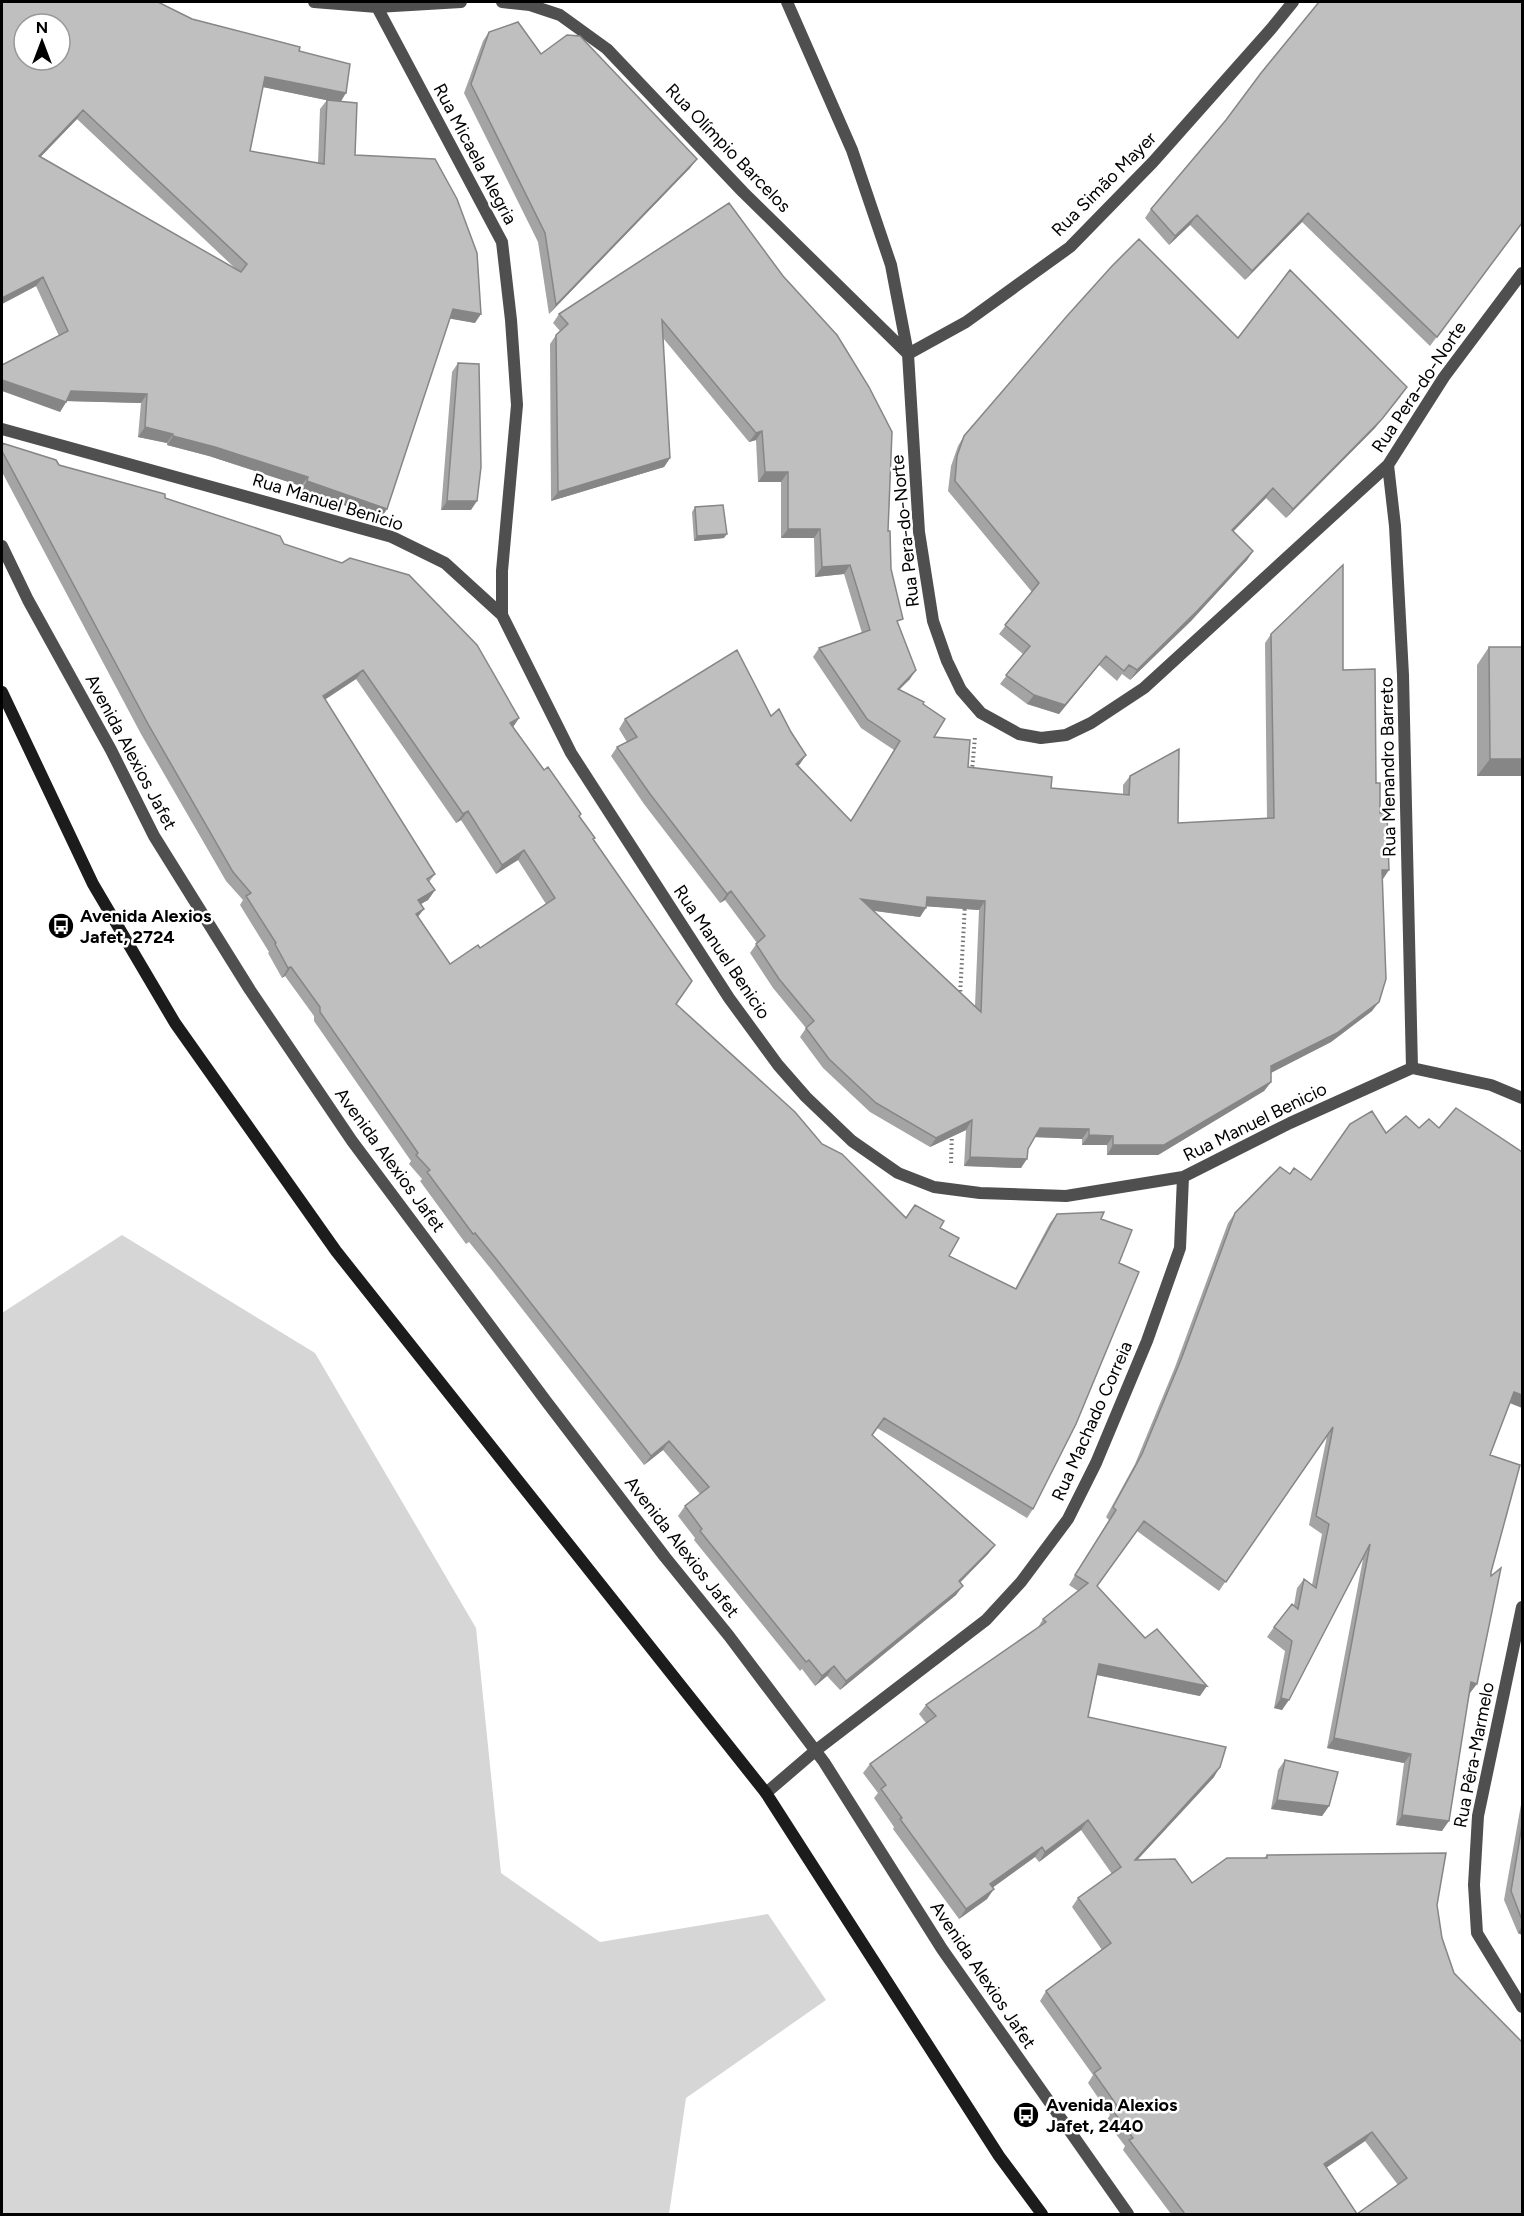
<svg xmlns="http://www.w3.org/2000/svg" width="1524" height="2216" viewBox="0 0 1524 2216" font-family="Figtree,sans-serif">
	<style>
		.green { fill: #d6d6d6 }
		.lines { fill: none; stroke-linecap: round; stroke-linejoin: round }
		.path { stroke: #717171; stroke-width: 4; stroke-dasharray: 1.5 3; stroke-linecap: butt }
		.street { stroke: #4f4f4f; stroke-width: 12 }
		.secondary { stroke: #1c1c1c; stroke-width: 12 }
		.wall { fill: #a4a4a4; fill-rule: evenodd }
		.shaded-wall { fill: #868686 }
		.building { fill: #bfbfbf; stroke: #868686; stroke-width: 1.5; fill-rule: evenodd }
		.labels { text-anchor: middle; stroke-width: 5; stroke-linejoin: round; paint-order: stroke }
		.street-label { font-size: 18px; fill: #000; stroke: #fff }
		.poi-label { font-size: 18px; font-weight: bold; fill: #000; stroke: #fff; text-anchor: start }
	</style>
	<rect width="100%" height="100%" fill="#fff"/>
	<path class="green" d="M122,1235l193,118 161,275 25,245 99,69 168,-28 58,86 -140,98 -17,116h-667v-901z"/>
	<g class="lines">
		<path class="path" d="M972,771l3,-34
			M960,996l5,-92
			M951,1163l1,-31"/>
		<path class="street" d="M314,2l63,5 84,-5
			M502,2l28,3 30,10 47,34 136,143 165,162 58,-32 104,-75 83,-85 118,-133 22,-27
			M787,2l65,148 39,115 17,89 11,178 14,89 14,40 14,29 20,23 38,21 22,4 25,-3 25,-12 53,-35 244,-223 56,-88 78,-104
			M377,7l125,235 9,78 6,85 -15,166v44
			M2,429l390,108 53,26 57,52 69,138 158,245 49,67 28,32 46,44 46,32 36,14 46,6 86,3 117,-19 107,-54 122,-55 79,17 31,13
			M1388,465l7,61 8,149 9,393
			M2,546l26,54 83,150 43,86 96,154 102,151 194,260 119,156 64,79 95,126 118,187 186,265
			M1522,1607l-44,209 -4,69 3,48 45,74
			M766,1793l49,-42 171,-131 35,-38 47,-63 28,-56 51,-122 33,-93 3,-71"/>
		<path class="secondary" d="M2,692l91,192 82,139 161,228 430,542 233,363 43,58"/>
	</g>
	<path class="wall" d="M2,2l190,17 107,32 42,50 14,54 120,168 -25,-5 -63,191 -6,9 -80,-28v-4l-92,-30 -42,-11v-2l-29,-6 3,-34 -74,-2 -7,11 -1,-76 -23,-50 -34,18zM263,87l64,13 -7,9 -2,54 -68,-12zM77,119l161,152 -198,-114z
		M489,32l52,22 156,105 -7,9 -141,146 -11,-72 -74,-149 19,-52z
		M1226,120l296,103 -92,123 -128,-124 -57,58 -55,-55 -21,20 -24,-27 6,-9z
		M729,203l159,328 3,38 7,57 12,53 -11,10 24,15 11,33 34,30 83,21 72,7v-10l7,-9 48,47 89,-4 -2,-176 6,-9 72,36 33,113 4,30 3,66h-1l-10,132 -41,31 -60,30v10l-7,9 -106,64h-51v-10h-25v-6l-48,-2 -6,12 -7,19 -57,-2 2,-36 -36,17 -60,-35 -47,-44 -23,-31 6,-9 -33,-40 -23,-35 7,-10 -32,-43 -5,3 -76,-99 -33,-48 6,-9 10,-5 -8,-13 6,-10 146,-3 29,48 -2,2 53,55 43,-71 -33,-22 -48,-71 6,-9 43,-15 -18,-59 -29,3 -1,-39h-33v-56h-23l-2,-42 -7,2 -86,-104 7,120 -6,9 -113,34 -1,-157 6,-9 4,-4 -7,-8 6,-9zM926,906l53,4 -4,96 -101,-95 46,6z
		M1238,338l163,58 -26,32 -89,90 -20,-20 -33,33 20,20 -6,9 -56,61 -61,59 -8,-6 -5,7 -18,-16 -40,49 -32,-10 -27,-20 23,-30 -24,-20 33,-42 -84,-101 3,-25 7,-20 6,-10z
		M458,363l13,147h-30l11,-138z
		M2,443l57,22 106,33 119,46 235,174 -6,9 31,43 37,44 -2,3 16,21 -2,2 83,164 146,140 84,73 34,11 9,28 66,33 35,-66 7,-9 44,5 18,44 -86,246 -6,9 -150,-90 -5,7 123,110 -7,9 -28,29 -4,12 -116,95 -13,-14 -12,10 -13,-17 -2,2 -106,-131 1,-2 -17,-22 7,-10 15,-12 -37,-44 -19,15 -153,-196 -22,-27 -3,2 -46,-63 2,-2 -13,-15 2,-3 -97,-140v-5l-29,-40 -3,2 -14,-25 1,-1 -29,-47 3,-5 -17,-19 -85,-147 -139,-262zM356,679l100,144 5,-3 35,54 22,-14 28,44 -66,44 -30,16 -32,-47 2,-13 8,-4 7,-10 -6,-8 6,-8 -110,-175z
		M695,507l29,31 -30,3 -2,-29z
		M1489,647l33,129h-45v-111z
		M1235,1213l275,190 -20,52 1,117 -21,121 -28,138 -46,-6 8,-62 -77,-15 36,-189 -81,151 -8,-2 11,-57 -18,-14 7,-10 20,-22 3,-17 7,-9 8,6 10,-51 -13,-9 18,-89 -108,155 -82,-60 -40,55 103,110 -103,-21 -9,42 126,60 -77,83 55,23 72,-25 3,-3 170,50 5,33 80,276h-351l-48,-64 2,-4 -19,-25 4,-6 -22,-32 5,-8 -53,-74 6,-10 56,-41 -30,-43 6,-9 34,-24 -31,-44 -42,32 -4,-5 -42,30 -6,12 -28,20 -66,-90 1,-2 -20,-29 4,-5 -15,-20 7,-9 56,-41 -7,-9 7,-9 111,-76 6,-10 35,-28 -9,-6 40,-65 -3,-3 29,-53 40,-97 53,-144zM1365,2141l33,44 -41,29 -31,-46z
		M1285,1760l44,46 -7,10 -51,-7 7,-39z
		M1522,1799v136l-4,-2 -14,-33z"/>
	<path class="shaded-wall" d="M265,77l81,16 -6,10 -82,-17z
		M83,110l-6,9 -45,47 7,-10z
		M697,159l-7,9 -141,146 7,-9z
		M1308,213l-6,9 -57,58 7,-9z
		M1197,215l-7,10 -21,20 6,-9z
		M43,277l-7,9 -34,18v-6z
		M453,309l28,5 -6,9 -29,-5z
		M2,380l64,22 -6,10 -58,-21z
		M1407,387l-32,41 -89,90 7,-9z
		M71,391l76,3 -6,9 -77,-2z
		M145,427l28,7 -6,9 -29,-6z
		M762,431l-6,9 -7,2 7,-9z
		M173,436l42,11 93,30 -7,9 -92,-30 -42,-11z
		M670,458l-6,9 -113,34 7,-9z
		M765,472h23l-7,10h-23z
		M307,481l80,28 -6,9 -80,-28z
		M1273,488l-7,10 -40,41 6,-9z
		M447,501h30l-6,9h-30z
		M788,529h32l-6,9h-33z
		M727,534l-3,4 -30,3 3,-5z
		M1253,551l-6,9 -56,61 -61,59 7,-10z
		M850,565l-6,9 -29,3 7,-10z
		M1106,656l-7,9 -40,49 -32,-10 7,-9z
		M363,670l-7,9 -39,26 6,-9z
		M916,670l-6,9 -19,19 7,-9z
		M519,718l-6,9 -3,-4z
		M806,755l-6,9 -11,9 7,-9z
		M1490,759h32v17h-45z
		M468,811l-7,9 -5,3 7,-9z
		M524,850l-6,10 -22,14 6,-9z
		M1382,870h7l-6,9 -8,1z
		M435,890l-7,10 -17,10 7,-10z
		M731,891l-6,9 -5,3 7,-9z
		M927,897l58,4 -6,9 -58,-4z
		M861,899l65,9 -6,9 -65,-9z
		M424,909l-7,9 -1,-4z
		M291,967l-6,9 -3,2 6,-10z
		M1379,1002l-7,9 -41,31 -66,34 6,-10z
		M1271,1082l-7,9 -106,64h-51l6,-10z
		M972,1120l-6,10 -36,17 6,-9z
		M1040,1128l49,1 -7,10 -49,-2z
		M1089,1135l24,1 -6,9h-25z
		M970,1157l57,2 -6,9 -57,-2z
		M1514,1392l8,3v13l-15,-6z
		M669,1441l-6,9 -19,15 7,-9z
		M995,1545l-7,9 -36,36 7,-9z
		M963,1586l-7,9 -116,95 6,-9z
		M1099,1664l108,22 -7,10 -108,-22z
		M834,1666l-7,10 -12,10 7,-10z
		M1471,1682l6,2 -7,9 -5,-1z
		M1281,1698l8,2 -7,10 -8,-2z
		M1334,1738l77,16 -7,9 -77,-15z
		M1220,1767l-6,10 -86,93 7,-10z
		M1277,1800l52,6 -7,10 -51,-7z
		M1402,1815l47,6 -7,10 -46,-6z
		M1088,1820l-7,10 -42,32 6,-10z
		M1042,1847l-7,10 -51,37 6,-10z
		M994,1889l-7,10 -28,20 7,-10z
		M1522,1926v9l-4,-2z
		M1372,2132l-7,9 -48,33 7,-10z"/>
	<path class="building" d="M2,2h156l34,17 108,28 -1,4 51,13 -4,29 -81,-16 -15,74 74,13 3,-64 30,3 -2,52 80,4 22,40 20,54 4,61 -28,-5 -66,200 -80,-28 1,-4 -93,-30 -42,-11v-2l-28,-7 2,-33 -76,-3 -5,11 -64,-22v-15l66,-34 -25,-54 -41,21zM24,24h36v36h-36zM83,110l164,154 -6,8 -202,-116z
		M1319,2h203v221l-85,114 -129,-124 -56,58 -55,-56 -22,21 -24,-27 75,-89 35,-47z
		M518,22l23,32 26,-19 13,1 117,123 -141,146 -11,-72 -74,-149 18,-52z
		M729,203l54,73 54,59 32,52 23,45 -4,99h2l1,38 12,50 -6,2 19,49 -18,19 26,13 -1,2 22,15 -11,18 36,3 -2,27 84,10 -1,11 78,7 1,-19 49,-27 -1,74 96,-5 -3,-184 72,-69v105l32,-1 1,114h4v30h7l2,57h-7l4,109 -7,23 -42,31 -66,33v16l-107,63h-51v-9l-24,-1v-6l-49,-1 -12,21 -1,10 -57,-2 2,-37 -36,18 -60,-35 -47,-44 -23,-31 8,-7 -35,-42 -23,-35 9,-8 -34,-45 -4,3 -77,-100 -33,-47 20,-10 -12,-18 112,-69 34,66 8,-7 12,23 15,23 -10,9 55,57 49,-80 -33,-22 -48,-71 51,-18 -20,-65 -28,2 -2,-38h-32v-57h-23l-3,-41 -6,2 -94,-113 8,138 -112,34 -2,-157 12,-11 -9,-10zM927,897l58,4 -4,111 -120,-113 65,9z
		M1139,239l99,99 52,-68 117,117 -25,32 -89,90 -20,-21 -41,42 21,21 -56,60 -60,59 -8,-5 -5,6 -18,-15 -41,49 -31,-10 -28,-20 24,-29 -25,-21 34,-42 -84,-102 2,-25 7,-20 103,-120 45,-50z
		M458,363l21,1 2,103 -4,34h-30z
		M2,443l54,17 3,5 106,29v4l115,38 4,8 58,19 8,-5 59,17 68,70 42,73 -9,5 34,47 4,-3 33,47 -2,2 16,22 -2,1 99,142 -16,23 119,108 27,32 20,10 64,64 9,-13 29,16 -4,7 19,10 -10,18 67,33 41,-75 47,-2 -3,7 31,11 -13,33 20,9 -63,152 -43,85 -149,-91 -12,17 123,110 -36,36 4,5 -117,95 -12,-15 -12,10 -13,-16 -3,2 -106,-131 2,-2 -17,-23 24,-19 -40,-46 -18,15 -154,-196 -22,-27 -2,1 -46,-62 3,-2 -14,-15 2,-2 -98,-141v-5l-29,-40 -3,1 -13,-24 1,-1 -30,-47 5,-3 -18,-21 -85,-148 -146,-273zM363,670l100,144 5,-3 34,54 22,-15 31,48 -75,50 -2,-3 -28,19 -34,-50 8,-5 -6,-9 17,-10 -8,-11 8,-5 -112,-178z
		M723,505l4,29 -30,2 -2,-29z
		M1489,647h33v112h-32z
		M1456,1108l66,44v243l-8,-3 -24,63 30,10 -29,107v4l10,-8 -24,116 -6,-2 -22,139 -47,-6 9,-61 -77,-16 36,-194 -81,156 -8,-2 11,-57 -18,-14 18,-23 6,5 6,-30 12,9 13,-64 -13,-8 17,-89 -107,155 -82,-61 -47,65 48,52 12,-9 50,57 -108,-22 -11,53 138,30 -6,20 -85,93 40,-1 17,24 35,-25h40v-3l179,-2 -9,52 5,33 12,35 68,69v172h-337l-56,-74 4,-2 -20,-27 5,-4 -24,-34 7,-5 -55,-77 65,-48 -33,-45 43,-31 -33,-47 -43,32 -3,-5 -52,37 4,5 -28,20 -66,-90 2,-1 -21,-29 5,-4 -16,-21 66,-48 -10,-11 120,-83 -3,-3 45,-36 -13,-8 41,-65 -3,-3 29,-53 40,-97 53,-144 45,-46 10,7 4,-6 17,12 39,-56 22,-13 14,22 20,-17 13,12 10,-9 10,9zM1372,2132l35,46 -50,36 -33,-50z
		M1285,1760l53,12 -9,34 -52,-6z
		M1522,1825v95l-11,-29z"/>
	<defs>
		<g id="bus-disc" transform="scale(1.35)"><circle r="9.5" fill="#000" stroke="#fff"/><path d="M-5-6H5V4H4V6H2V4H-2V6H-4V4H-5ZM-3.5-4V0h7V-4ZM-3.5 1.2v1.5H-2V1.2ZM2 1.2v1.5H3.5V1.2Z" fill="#fff"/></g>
	</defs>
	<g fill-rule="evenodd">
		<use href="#bus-disc" x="61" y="926"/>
		<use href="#bus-disc" x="1026" y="2115"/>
	</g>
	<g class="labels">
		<g class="street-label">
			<text transform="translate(728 148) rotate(46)" y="6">Rua Olímpio Barcelos</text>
			<text transform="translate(475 154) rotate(62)" y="6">Rua Micaela Alegria</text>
			<text transform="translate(1104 184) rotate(-45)" y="6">Rua Simão Mayer</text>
			<text transform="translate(1419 387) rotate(-56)" y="6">Rua Pera-do-Norte</text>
			<text transform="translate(328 502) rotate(17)" y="6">Rua Manuel Benicio</text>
			<text transform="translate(905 531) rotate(-96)" y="6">Rua Pera-do-Norte</text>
			<text transform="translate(131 752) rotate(62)" y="6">Avenida Alexios Jafet</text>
			<text transform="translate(1388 767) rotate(-91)" y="6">Rua Menandro Barreto</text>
			<text transform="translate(722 952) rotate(56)" y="6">Rua Manuel Benicio</text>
			<text transform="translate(1255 1122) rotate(-26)" y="6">Rua Manuel Benicio</text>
			<text transform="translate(390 1160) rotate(54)" y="6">Avenida Alexios Jafet</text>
			<text transform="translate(1092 1421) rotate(-66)" y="6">Rua Machado Correia</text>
			<text transform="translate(682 1547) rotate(52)" y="6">Avenida Alexios Jafet</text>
			<text transform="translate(1474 1755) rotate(-79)" y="6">Rua Pêra-Marmelo</text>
			<text transform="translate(983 1975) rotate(56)" y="6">Avenida Alexios Jafet</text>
		</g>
		<g class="poi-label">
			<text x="80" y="922">Avenida Alexios<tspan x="80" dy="21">Jafet, 2724</tspan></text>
			<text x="1046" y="2111">Avenida Alexios<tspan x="1046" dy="21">Jafet, 2440</tspan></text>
		</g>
	</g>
	<rect width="1524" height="2216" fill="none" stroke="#000000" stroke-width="6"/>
	<g transform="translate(42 42)"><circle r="28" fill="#ffffff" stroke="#999999" stroke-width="1.5"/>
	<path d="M0-4.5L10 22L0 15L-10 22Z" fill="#000000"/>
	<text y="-9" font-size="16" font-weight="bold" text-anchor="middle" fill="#000000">N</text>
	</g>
</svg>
